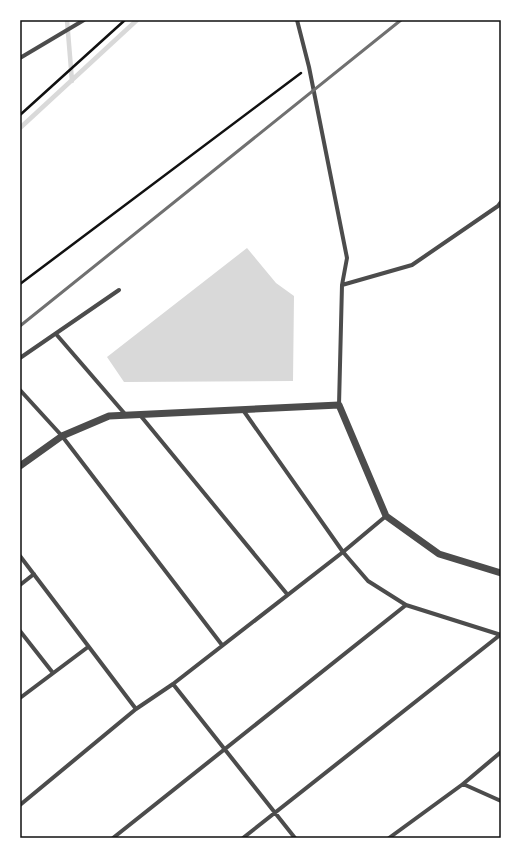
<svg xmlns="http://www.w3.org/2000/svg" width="521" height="858" viewBox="0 0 521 858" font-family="'Zilla Slab',serif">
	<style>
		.water { fill: #d9d9d9 }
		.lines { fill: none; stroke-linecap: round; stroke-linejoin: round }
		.stream { stroke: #d9d9d9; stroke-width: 4.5 }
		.path { stroke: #111; stroke-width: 2.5 }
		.minor { stroke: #4c4c4c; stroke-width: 4 }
		.tertiary { stroke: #4c4c4c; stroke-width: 7 }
		.rail { stroke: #707070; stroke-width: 3 }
		.neatline { fill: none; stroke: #111; stroke-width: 1.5 }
	</style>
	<rect width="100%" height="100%" fill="#fff"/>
	<path class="water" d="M247,248l29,35 18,13 -1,85 -169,1 -17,-25z"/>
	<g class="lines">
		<path class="stream" d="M67,20l5,61
			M20,128l117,-108"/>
		<path class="path" d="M20,115l105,-95
			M20,284l281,-211"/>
		<path class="minor" d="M297,20l12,47 38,191 -5,27 -3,120
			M20,58l64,-38
			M342,285l70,-20 86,-59 3,-4
			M56,334l69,80
			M20,358l99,-68
			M20,390l42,46 160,209
			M243,410l100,142 25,29 38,24 95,30
			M140,415l147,179
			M20,556l116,153
			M20,585l14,-11
			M20,631l33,42
			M173,684l122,154
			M20,698l68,-51
			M463,784l38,17
			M20,805l116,-96 37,-25 170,-132 43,-36
			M113,838l293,-233
			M243,838l257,-203
			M389,838l74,-54 38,-32"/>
		<path class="tertiary" d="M20,466l42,-30 47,-20 230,-11 47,111 53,38 62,19"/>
		<path class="rail" d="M20,326l381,-306"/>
	</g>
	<rect width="521" height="858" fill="none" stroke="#ffffff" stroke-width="42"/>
	<rect x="21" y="21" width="479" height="816" class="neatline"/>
</svg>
